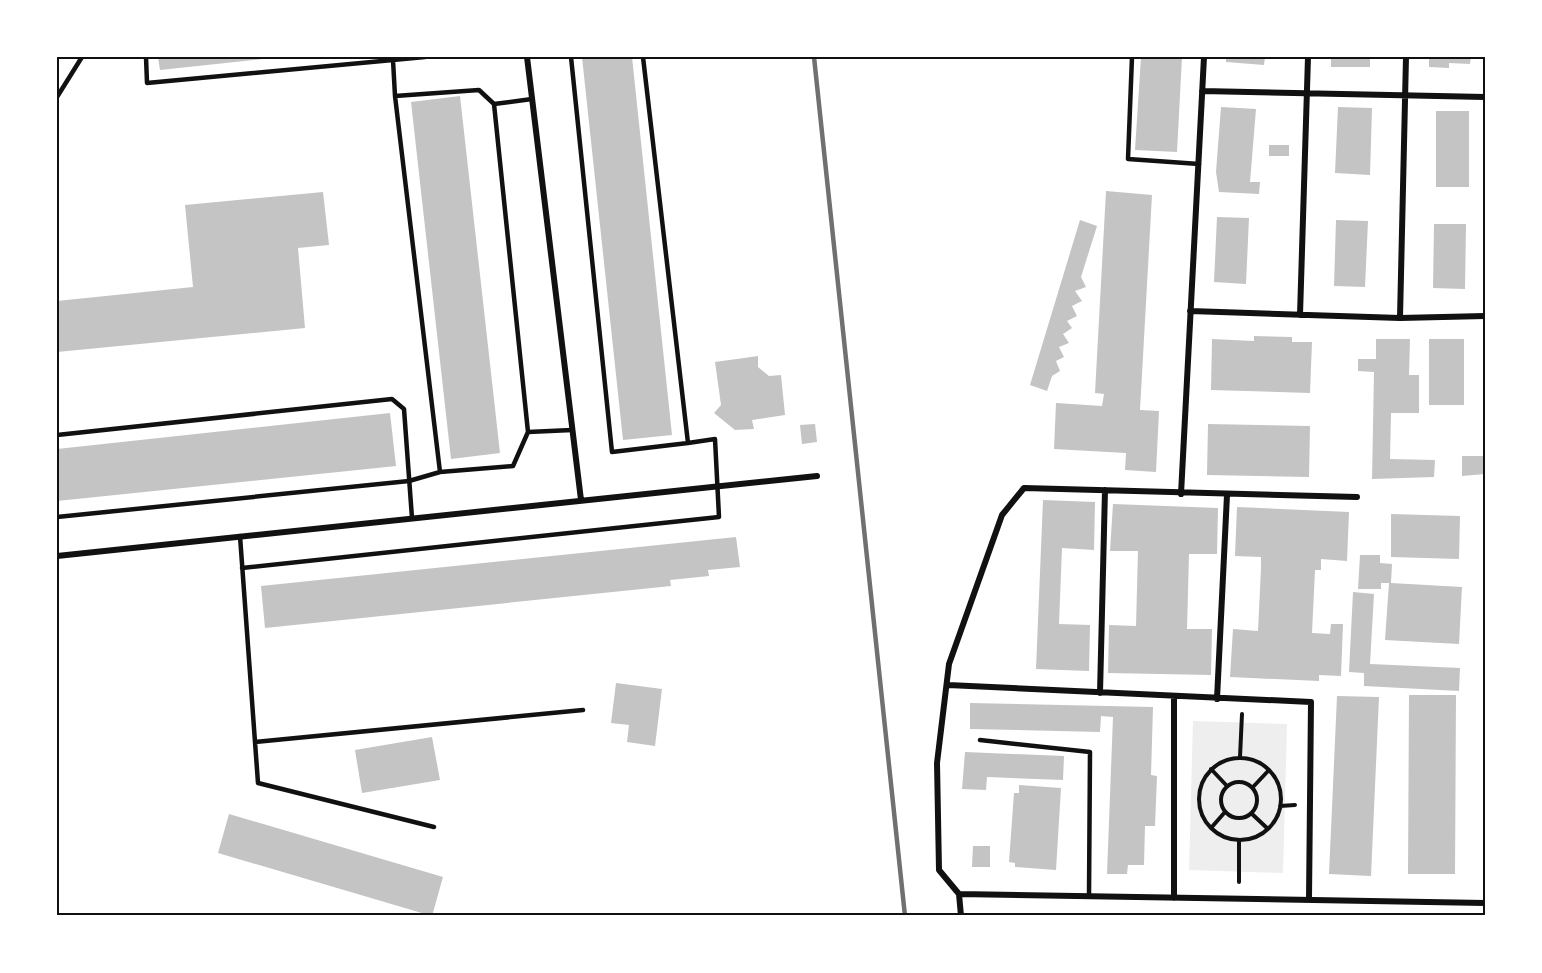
<svg xmlns="http://www.w3.org/2000/svg" width="1542" height="973" viewBox="0 0 1542 973" font-family="Inter,sans-serif">
	<style>
		.green { fill: #eee }
		.building { fill: #c4c4c4 }
		.lines { fill: none; stroke-linecap: round; stroke-linejoin: round }
		.path { stroke: #111; stroke-width: 4 }
		.service { stroke: #111; stroke-width: 4.5 }
		.minor { stroke: #111; stroke-width: 6 }
		.rail { stroke: #707070; stroke-width: 4.5 }
		.neatline { fill: none; stroke: #111; stroke-width: 2 }
	</style>
	<rect width="100%" height="100%" fill="#fff"/>
	<path class="green" d="M1193,721l94,3 -4,149 -94,-3z"/>
	<path class="building" d="M158,57h105v2l-103,11z
		M582,57h50l40,378 -49,5z
		M1141,57h41l-5,95 -42,-2z
		M1226,57h39l-1,8 -38,-3z
		M1331,57h39v10h-39z
		M1429,57h42l-1,7 -21,-1v5l-20,-1z
		M460,96l40,357 -49,6 -40,-357z
		M1221,107l35,2 -6,73h10l-1,12 -40,-2 -3,-20z
		M1338,107l34,1 -2,67 -35,-2z
		M1436,111h33v76h-33z
		M1269,145h20v11h-20z
		M1106,191l46,4 -12,215 19,1 -3,61 -31,-2 1,-17 -72,-4 2,-46 46,3 2,-12 -9,-1z
		M323,192l6,53 -31,3 7,80 -248,24v-51l136,-14 -8,-82z
		M1217,217l32,1 -3,66 -32,-2z
		M1080,220l17,6 -16,51 5,10 -11,4 7,10 -10,5 5,10 -10,5 5,7 -9,6 6,9 -10,4 5,10 -8,4 4,10 -8,5 -5,15 -17,-6z
		M1336,220l32,1 -3,66 -31,-1z
		M1434,224h32l-1,65 -32,-1z
		M1254,336l38,1v5h20l-2,51 -99,-3 1,-51 42,2z
		M1376,339h34l-1,36h10v38h-28l-1,46 45,1 -1,17 -62,2 2,-107 -16,-1v-12h18z
		M1429,339h35v66h-35z
		M758,356v11l11,9 12,-1 4,40 -33,5 2,9 -19,1 -21,-17 7,-8 -6,-43z
		M390,413l6,53 -339,35v-52z
		M815,424l2,18 -15,2 -2,-19z
		M1208,424l102,2 -1,51 -102,-2z
		M1462,456h23v18l-23,2z
		M1043,500l52,2 -1,48 -32,-2 -3,76 31,1 -1,46 -53,-2z
		M1113,504l105,4 -1,46h-28l-2,75h25l-1,46 -103,-2 1,-48 27,1 2,-75h-28z
		M1237,507l112,5 -2,49 -26,-2v11h-6l-3,63 18,1 1,-10h12l-2,52 -22,-1v6l-89,-4 3,-48 25,2 3,-63v-11l-26,-1z
		M1391,514l69,2 -1,43 -68,-2z
		M736,537l4,30 -32,3 1,6 -39,4 1,6 -406,42 -4,-42z
		M1360,555h20v8l12,1 -1,19 71,4 -3,57 -74,-4 4,-57h-8v6h-23z
		M1353,592l21,2 -4,70 90,4 -1,23 -95,-5v-13l-15,-1z
		M616,683l46,6 -7,57 -28,-4 2,-17 -18,-2z
		M1409,695h47l-1,179h-47z
		M1337,696l42,1 -8,179 -42,-2z
		M970,703l183,4 -2,68 6,1 -2,50h-10l-1,39h-16l-1,9h-20l6,-157 -12,-1 -1,16 -130,-3z
		M432,737l8,43 -78,13 -7,-43z
		M965,752l99,4 -1,24 -76,-3 -1,13 -24,-1z
		M1019,785l42,3 -5,82 -41,-3v-4l-6,-1 5,-69h5z
		M229,814l214,63 -11,39 -214,-63z
		M973,846h17v21h-18z"/>
	<g class="lines">
		<path class="path" d="M1240,757l2,-43
			M1199 799a41 41 0 1 1 82 0a41 41 0 1 1-82 0Z
			M1211,769l16,17
			M1221 800a18 18 0 1 1 36 0a18 18 0 1 1-36 0Z
			M1253,787l16,-17
			M1280,806l15,-1
			M1251,813l17,16
			M1211,828l14,-16
			M1239,841v41"/>
		<path class="service" d="M146,57l1,26 278,-26
			M571,57l41,395 76,-9
			M1132,57l-4,102 71,5
			M393,60l2,36
			M57,97l25,-40
			M532,99l-38,5 34,328 44,-2
			M494,104l-15,-14 -84,6 45,376 73,-6 15,-34
			M57,435l335,-36 12,10 8,109
			M57,517l352,-36 31,-9
			M240,536l18,247 176,44
			M242,568l477,-51 -4,-78 -27,4 -45,-386
			M980,740l110,12 -1,144
			M255,742l328,-32"/>
		<path class="minor" d="M527,57l54,443
			M1202,91l283,6
			M1190,311l210,7 85,-2
			M1300,315l8,-258
			M1400,318l6,-261
			M1181,494l23,-437
			M57,556l760,-80
			M948,685l363,17 -2,197
			M1100,693l5,-203
			M1174,697v201
			M1217,699l10,-204
			M959,894l526,9
			M961,916l-2,-22 -20,-24 -2,-107 12,-99 53,-149 22,-27 333,9"/>
		<path class="rail" d="M814,57l91,859"/>
	</g>
	<rect width="1542" height="973" fill="none" stroke="#ffffff" stroke-width="117"/>
	<rect x="58" y="58" width="1426" height="856" class="neatline"/>
</svg>
